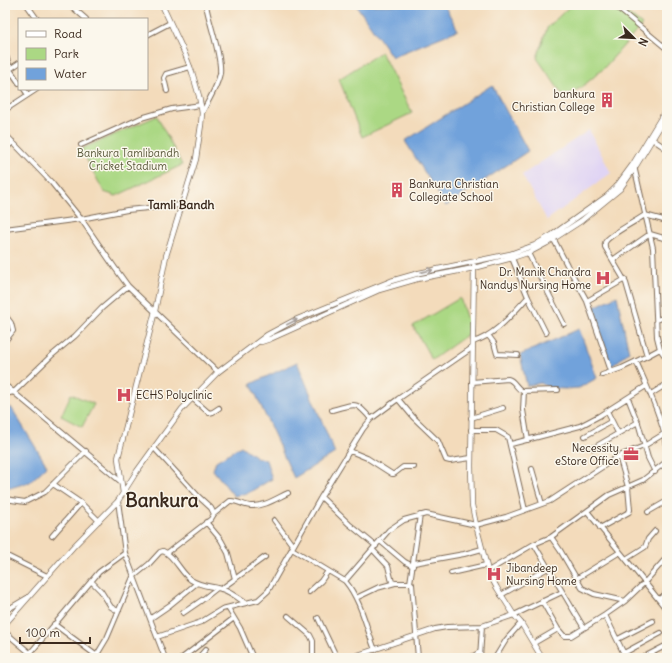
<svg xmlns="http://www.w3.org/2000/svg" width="672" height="663" viewBox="0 0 672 663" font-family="Delius,sans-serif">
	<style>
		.built { fill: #e0d4f4 }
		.green { fill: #abd884; stroke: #738151 }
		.water { fill: #71a2db; stroke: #56667c }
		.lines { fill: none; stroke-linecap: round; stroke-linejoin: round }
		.minor-casing { stroke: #7b6855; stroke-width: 6 }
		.tertiary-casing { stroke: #7b6855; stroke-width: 6 }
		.minor { stroke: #fff; stroke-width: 4 }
		.tertiary { stroke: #fff; stroke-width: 4.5 }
		.oneway { stroke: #a79f9a }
		.labels { text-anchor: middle; stroke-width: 3; stroke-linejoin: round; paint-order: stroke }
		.poi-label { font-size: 11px; fill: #3b2a1e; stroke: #fbf7ec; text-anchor: end }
		.park-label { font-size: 11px; fill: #575638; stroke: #fbf7ec }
		.neighbourhood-label { font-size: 12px; font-weight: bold; fill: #3b2a1e; stroke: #fbf7ec }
		.town-label { font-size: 19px; font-weight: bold; fill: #3b2a1e; stroke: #fbf7ec }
	</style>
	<rect width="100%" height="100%" fill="#fbf7ec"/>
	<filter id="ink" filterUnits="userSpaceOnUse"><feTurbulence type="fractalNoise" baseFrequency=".025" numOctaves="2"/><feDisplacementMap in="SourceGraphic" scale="8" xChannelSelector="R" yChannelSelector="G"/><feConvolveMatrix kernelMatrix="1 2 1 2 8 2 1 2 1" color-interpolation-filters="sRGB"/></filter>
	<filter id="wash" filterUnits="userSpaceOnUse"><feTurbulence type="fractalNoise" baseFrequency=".012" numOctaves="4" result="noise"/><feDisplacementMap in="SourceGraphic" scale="16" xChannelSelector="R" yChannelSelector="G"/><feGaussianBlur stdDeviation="0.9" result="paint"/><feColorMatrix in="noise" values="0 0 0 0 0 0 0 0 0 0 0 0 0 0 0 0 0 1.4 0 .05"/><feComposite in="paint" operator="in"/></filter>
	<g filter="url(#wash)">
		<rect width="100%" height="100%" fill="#f3dbbb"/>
		<path class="built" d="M589,130l22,43 -64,47 -25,-45z"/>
		<path class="green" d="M571,5h47l24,20 -39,44 -21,18 -18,10 -27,-39 10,-30z
			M381,52l31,61 -50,24 -23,-58z
			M157,116l25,49 -66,31 -12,-4 -23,-43z
			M460,298l11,34 -39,28 -19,-34z
			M71,394l23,10 -12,23 -21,-11z"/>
		<path class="water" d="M356,5h88l14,25 -66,27z
			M492,85l36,66 -82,55 -41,-65z
			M617,296l12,56 -18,15 -19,-59z
			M579,329l18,49 -18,10 -14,1 -17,-1 -7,-5 -14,3 -7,-31z
			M297,362l38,91 -41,25 -43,-94z
			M11,407l36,59 -17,16 -20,6 -5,-8v-70z
			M241,446l15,11 10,3 6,19 -24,14 -14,3 -21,-26 3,-9z"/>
	</g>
	<g filter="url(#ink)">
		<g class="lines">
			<g class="minor-casing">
				<path id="minor" d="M27,5l10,14
					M70,5l16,14
					M614,5l53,44
					M147,35l23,-12
					M5,53l6,18 8,12
					M10,69l9,-6
					M5,77l7,-4
					M24,89l4,6
					M167,91l-3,-13 2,-4 24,-7
					M5,110l32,-21
					M202,113c6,-12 16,-27 18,-40 2,-16 -11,-50 -14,-68
					M5,134l46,48 30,37 34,49 13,18 90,86
					M652,139l15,10
					M81,145l60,-27 31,-9 29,-4
					M5,149l8,-7
					M634,166l19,82 4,89 3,12 7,10
					M5,229l76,-10 46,-9 54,-5
					M552,236l15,29 20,36 24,70
					M528,253l36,71
					M512,258l16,39 18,36
					M614,259l36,-25 17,5
					M587,301l38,-22
					M5,315l6,8 2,8 -8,10
					M657,320l10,-4
					M488,335l6,8 3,11 21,1
					M473,342c23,-7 39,-28 55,-45
					M660,349l-13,7 -21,-73 -21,-36c0,-3 -1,-4 1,-6 5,-7 30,-20 39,-26l22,6
					M636,361c12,28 25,55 31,84
					M602,375l20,-7 25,-12
					M472,382l36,-3c6,1 8,9 14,12l36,-1
					M5,385l115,96
					M524,391l-1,19 5,30
					M5,394l9,-2 37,-36 24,-20 27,-28 26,-22
					M651,394l16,-10
					M192,398l17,15 4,-1 6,-4
					M628,398l11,28 9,32 7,14
					M398,399l15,18 25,24 8,19 4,1 21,-3
					M332,410c24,-6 23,-10 39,9
					M607,411l11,22
					M471,418l32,-10
					M471,430h25l12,7 17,73
					M585,436l27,-15
					M511,444l69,-18 19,-10 47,-30
					M154,448l45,49 12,11 3,6 -3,5 -44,34
					M593,448l45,-26
					M350,451l17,7 25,16h2l9,-7h11
					M532,469l10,35
					M53,484l28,19 18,18
					M321,497l28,27 27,22
					M5,499l20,3 20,-10 41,-41
					M118,501l7,52 40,105
					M587,511l22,-16 34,-15 24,-19
					M648,512l19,-11
					M214,514l16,-13c7,-1 14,5 21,5 13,1 26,-8 37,-13
					M274,520l19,26
					M206,522l15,18 7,13 7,26
					M600,528l29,-16 1,-2 -2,-23 -9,-31
					M52,536l29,-33
					M551,537l9,13 22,38 12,6 31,7
					M380,541l25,21 8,4
					M534,544l50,84
					M292,549l53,32c16,19 21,46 30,69
					M373,550l15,16 4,16 3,1h15l2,1 6,74
					M5,555l42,21
					M626,559l19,-12 3,-8 7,-8
					M414,563l50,-9 18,-5
					M488,571l46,-27 17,-7 36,-26 80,99
					M451,573l35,-8
					M576,579l44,-27
					M91,581l10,10 10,16 7,4
					M345,581l44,-51 15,-10 22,-6 50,11 30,-8 44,-16 69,-45 25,-10 23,-14
					M410,583l10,-68
					M221,589l44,-32
					M309,592l12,-11 7,-10
					M501,595l47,-27
					M356,598l21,-10 18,-5
					M659,599l8,-6
					M542,601l16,28 6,7h7l34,-21 20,-14 20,-19 22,-25
					M228,608l12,20 13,30
					M5,611l22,-13
					M183,613l19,-13 14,-11
					M605,615l21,43
					M288,616l22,19 3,6v17
					M151,618l19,-13 27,-22
					M318,618l19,40
					M54,624l43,32
					M5,632l25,21
					M157,637l44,-15 21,-13 36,-9 10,-9 53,-94 42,-68 8,-10 27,-20 74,-51
					M618,639l35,-18
					M534,643l24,-14
					M624,653l37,-20
					M26,658l73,-86 26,-19
					M95,658l12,-20 26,-61 16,-13 11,-12 3,-1c11,4 18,22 28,29 11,7 23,6 33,10 8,3 15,9 22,13
					M182,658l52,-40
					M198,658l8,-9
					M349,658l86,-29 12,-2 35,-1 32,-11 48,-23
					M470,658l10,-6
					M480,658l2,-32
					M495,658l11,-18 15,-17
					M642,658l25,-13"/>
			</g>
			<g class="tertiary-casing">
				<path id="tertiary" d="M474,266l-3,200 1,39 4,20 12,46 9,17 17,27 7,8 21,35
					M261,342l9,-3 109,-49 38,-11 57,-11 38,-10 18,-6 17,-9 34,-22 39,-32 14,-20 33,-54
					M123,493l-5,-35 37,-147 11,-55 30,-97 5,-34 1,-12 -3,-17 -7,-24 -7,-18 -23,-49
					M5,624l68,-77 45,-46 19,-30 45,-62 36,-37 49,-37 28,-15 96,-39 28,-8 91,-19 25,-9 17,-10 55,-39 9,-9 17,-23 34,-56"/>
			</g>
			<use href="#minor" class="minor"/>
			<use href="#tertiary" class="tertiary"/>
		</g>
		<defs><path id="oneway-shaft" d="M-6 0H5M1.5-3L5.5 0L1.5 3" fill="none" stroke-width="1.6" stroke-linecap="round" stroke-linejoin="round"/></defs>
		<g class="oneway">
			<use href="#oneway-shaft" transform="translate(427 271) rotate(-11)"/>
			<use href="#oneway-shaft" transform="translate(292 322) rotate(-27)"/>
		</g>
	</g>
	<defs>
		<g id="building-bare" transform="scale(1.2)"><path d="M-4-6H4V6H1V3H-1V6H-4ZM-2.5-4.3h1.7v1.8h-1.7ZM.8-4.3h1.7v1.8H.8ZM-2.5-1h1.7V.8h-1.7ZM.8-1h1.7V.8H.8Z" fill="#d1495b" stroke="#fbf7ec" stroke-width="2.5" paint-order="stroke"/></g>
		<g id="hospital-bare" transform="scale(1.2)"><path d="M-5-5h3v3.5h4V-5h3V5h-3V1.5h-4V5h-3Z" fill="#d1495b" stroke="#fbf7ec" stroke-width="2.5" paint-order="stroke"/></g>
		<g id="office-bare" transform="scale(1.2)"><path d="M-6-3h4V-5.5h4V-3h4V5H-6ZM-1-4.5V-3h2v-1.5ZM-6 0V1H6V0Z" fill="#d1495b" stroke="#fbf7ec" stroke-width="2.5" paint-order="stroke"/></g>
	</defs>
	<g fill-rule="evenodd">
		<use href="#building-bare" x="607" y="100"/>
		<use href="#building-bare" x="397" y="190"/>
		<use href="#hospital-bare" x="603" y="278"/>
		<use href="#hospital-bare" x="124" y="395"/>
		<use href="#office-bare" x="631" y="454"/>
		<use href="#hospital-bare" x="494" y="574"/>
	</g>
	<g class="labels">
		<g class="poi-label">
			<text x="595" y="98">bankura<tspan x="595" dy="13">Christian College</tspan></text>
			<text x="409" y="188" text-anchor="start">Bankura Christian<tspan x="409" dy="13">Collegiate School</tspan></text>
			<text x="591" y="276">Dr. Manik Chandra<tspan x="591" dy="13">Nandys Nursing Home</tspan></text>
			<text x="136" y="399" text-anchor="start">ECHS Polyclinic</text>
			<text x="619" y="452">Necessity<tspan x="619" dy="13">eStore Office</tspan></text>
			<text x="506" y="572" text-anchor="start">Jibandeep<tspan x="506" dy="13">Nursing Home</tspan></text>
		</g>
		<g class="park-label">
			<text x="128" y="157">Bankura Tamlibandh<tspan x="128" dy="13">Cricket Stadium</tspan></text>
		</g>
		<g class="neighbourhood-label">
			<text x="181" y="209">Tamli Bandh</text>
		</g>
		<g class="town-label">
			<text x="162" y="507">Bankura</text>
		</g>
	</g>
	<rect width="672" height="663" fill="none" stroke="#fbf7ec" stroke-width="20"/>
	<rect x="18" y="18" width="130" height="72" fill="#fbf7ec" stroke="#aea59a"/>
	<rect x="26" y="31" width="20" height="6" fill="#ffffff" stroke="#aea59a"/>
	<text x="54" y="38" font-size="12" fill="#3b2a1e">Road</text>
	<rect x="26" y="48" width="20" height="12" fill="#abd884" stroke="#aea59a"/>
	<text x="54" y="58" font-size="12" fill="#3b2a1e">Park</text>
	<rect x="26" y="68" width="20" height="12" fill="#71a2db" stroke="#aea59a"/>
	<text x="54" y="78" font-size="12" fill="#3b2a1e">Water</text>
	<g transform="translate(634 38) rotate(114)" stroke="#fbf7ec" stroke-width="3" paint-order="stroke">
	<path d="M0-3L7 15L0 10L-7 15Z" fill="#3b2a1e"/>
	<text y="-6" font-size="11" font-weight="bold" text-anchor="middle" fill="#3b2a1e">N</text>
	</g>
	<path d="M20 637v6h70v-6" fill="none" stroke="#3b2a1e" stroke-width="2"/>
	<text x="26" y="637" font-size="12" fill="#3b2a1e" stroke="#fbf7ec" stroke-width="3" paint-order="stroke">100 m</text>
</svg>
